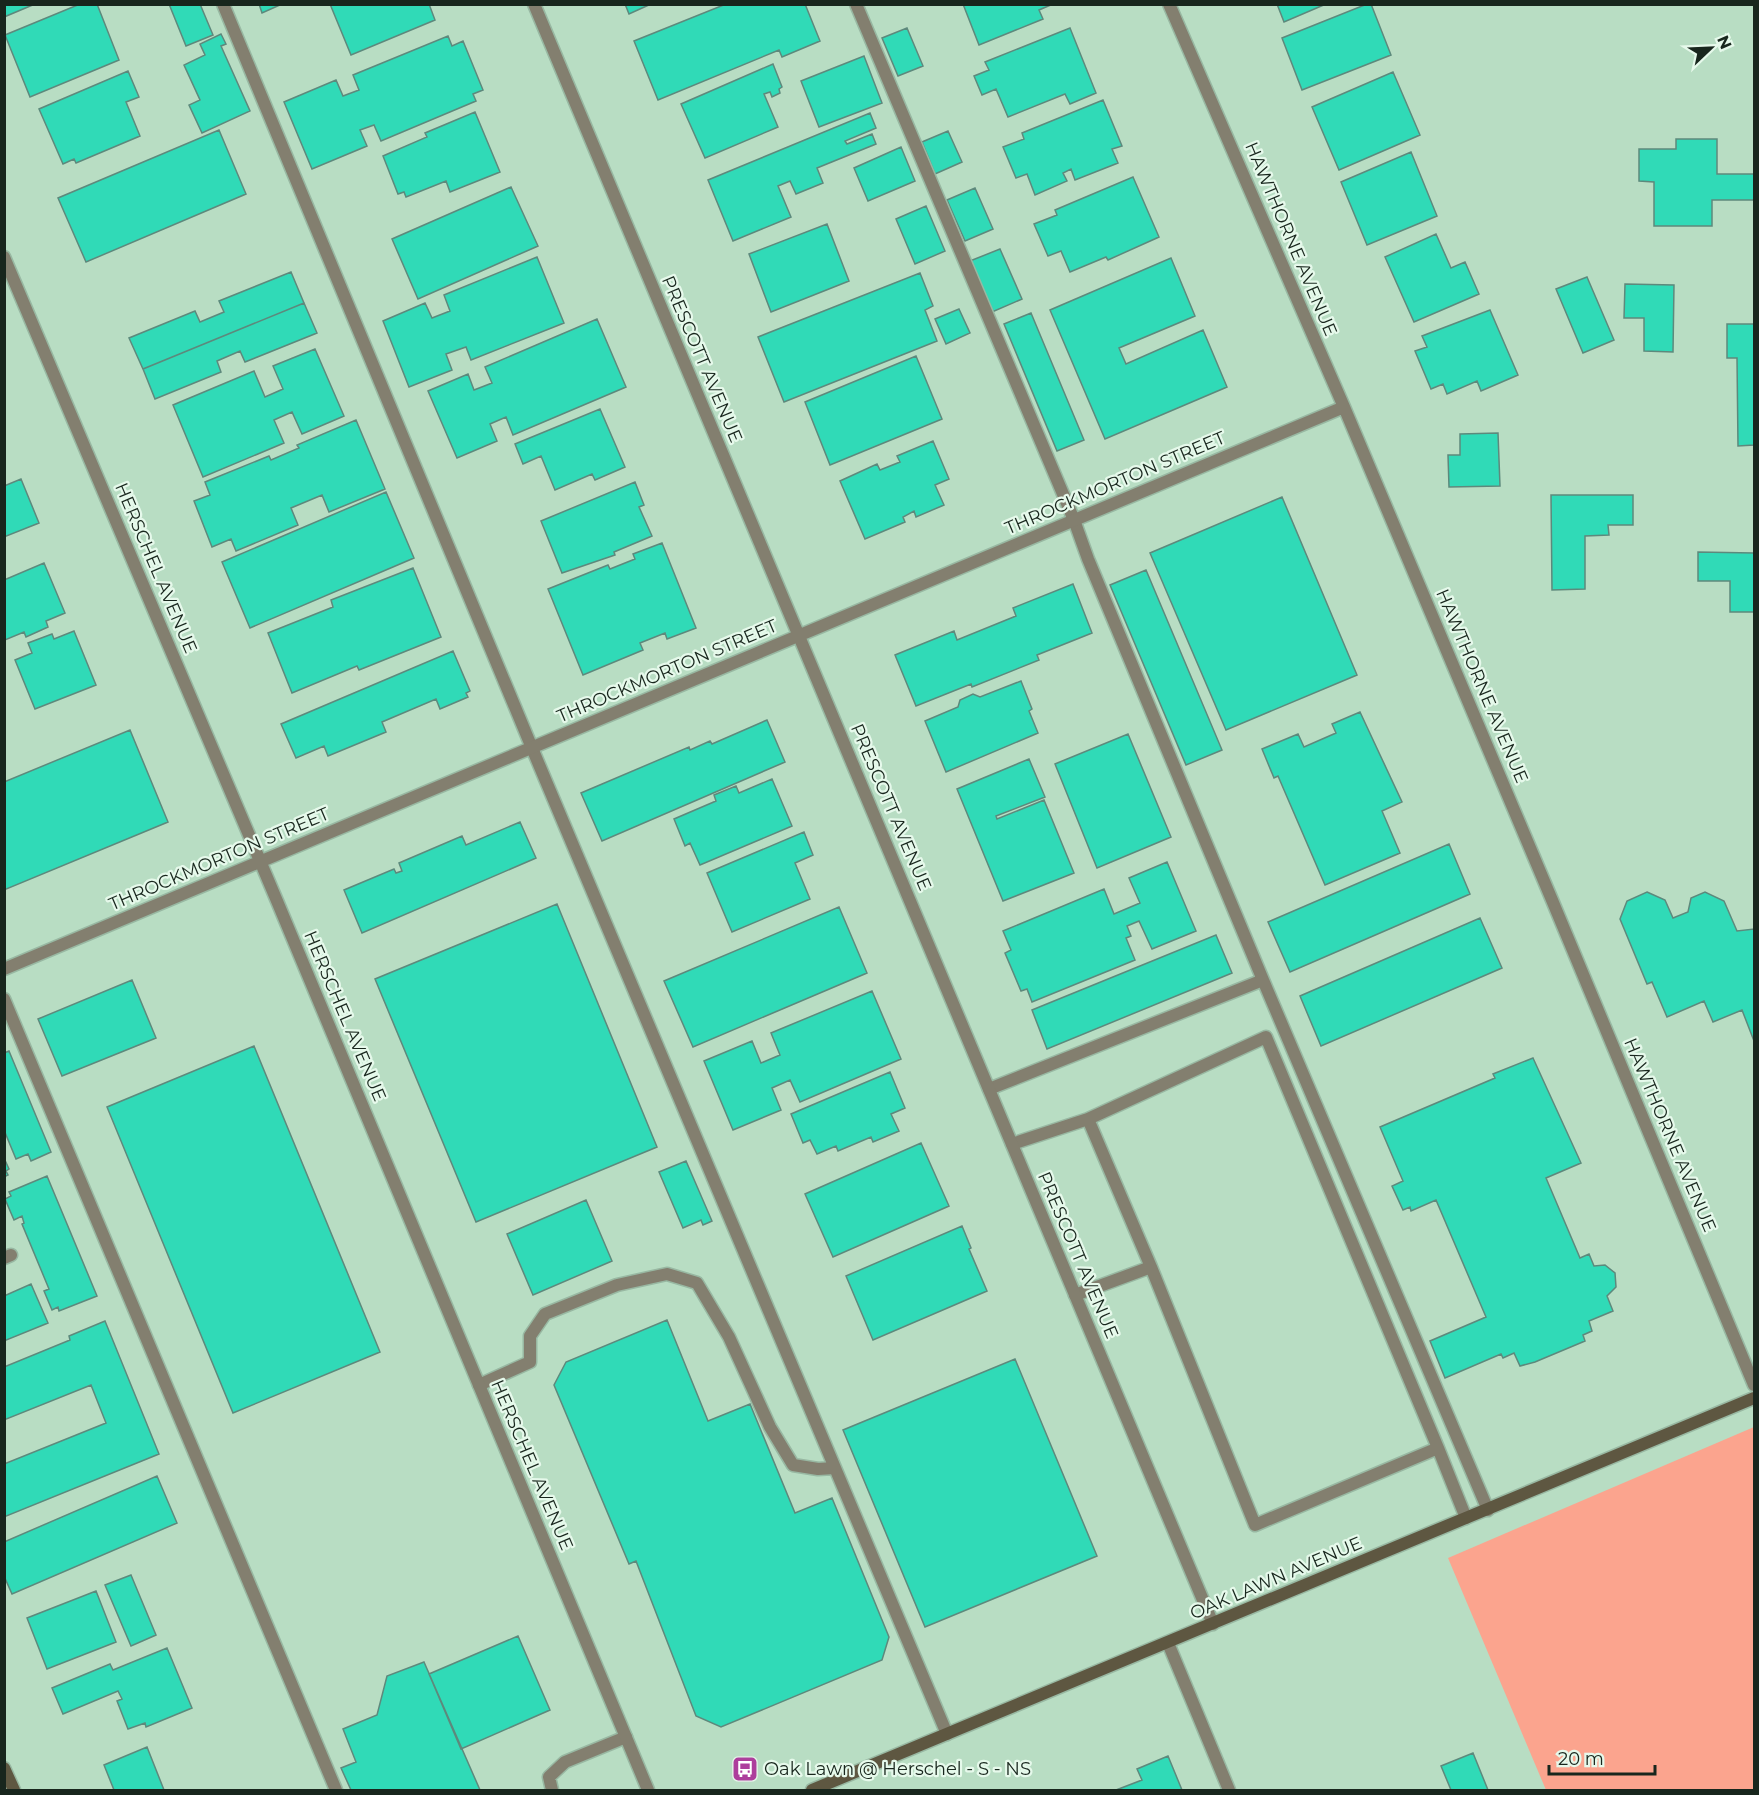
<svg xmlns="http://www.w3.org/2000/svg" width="1759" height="1795" viewBox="0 0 1759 1795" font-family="Montserrat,sans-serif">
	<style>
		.green { fill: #fba48e }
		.building { fill: #30dab7; stroke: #5d897c; stroke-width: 1.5 }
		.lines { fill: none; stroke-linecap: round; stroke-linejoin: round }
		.lane-casing { stroke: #98b8a2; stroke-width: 15 }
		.street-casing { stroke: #98b8a2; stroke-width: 15 }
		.secondary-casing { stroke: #98b8a2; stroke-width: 15 }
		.lane { stroke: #837f6f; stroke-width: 12 }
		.street { stroke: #837f6f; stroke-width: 12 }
		.secondary { stroke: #5e5741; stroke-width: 12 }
		.labels { text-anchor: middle; stroke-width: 4.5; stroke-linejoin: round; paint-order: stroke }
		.street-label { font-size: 18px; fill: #18261d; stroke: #e6f9eb }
		.poi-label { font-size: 18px; fill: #18261d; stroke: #e6f9eb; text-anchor: start }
	</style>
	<rect width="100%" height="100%" fill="#b8ddc3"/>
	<path class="green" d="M1754,1427v363h-208l-98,-232z"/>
	<path class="building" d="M4,4h31l-31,13z
		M80,4h17l22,56 -89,37 -25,-62z
		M169,4h31l13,31 -27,11z
		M259,4h23l-20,9z
		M330,4h99l6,16 -84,35z
		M625,4h26l-22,10z
		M726,4h79l15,37 -38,16 -3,-7 -121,50 -24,-59z
		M963,4h90l-14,6 4,9 -64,26z
		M1277,4h49l-42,18z
		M1367,4h4l20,51 -89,35 -20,-52z
		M907,28l16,38 -25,10 -16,-38z
		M1070,28l26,65 -26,11 -5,-10 -57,23 -12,-28 -14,6 -8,-19 15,-6 -4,-8z
		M221,34l5,10 -5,2 29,65 -48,22 -13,-28 11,-5 -16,-35 21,-10 -5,-11z
		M448,36l4,10 11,-5 20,49 -10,4 3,7 -95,40 -7,-16 -14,5 7,16 -55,23 -28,-67 52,-22 7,16 16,-6 -6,-15z
		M864,56l18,47 -63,24 -18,-46z
		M773,64l9,23 -3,2 1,4 -8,4 -2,-5 -6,2 14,33 -73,31 -24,-54z
		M128,71l11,26 -13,5 14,34 -64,27 -2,-4 -11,5 -24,-55z
		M1393,72l27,63 -81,35 -27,-63z
		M1103,100l19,46 -10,3 6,14 -43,17 -4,-11 -8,4 4,8 -32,14 -8,-21 -11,4 -13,-31 21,-8 -2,-6z
		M475,112l25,60 -50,20 -4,-11 -40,16 -2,-5 -6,2 -15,-38 44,-19 -2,-4z
		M870,113l6,15 -31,13 2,3 25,-10 4,10 -59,24 6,15 -27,11 -6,-13 -12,5 13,31 -58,24 -25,-61z
		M219,130l27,64 -160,68 -28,-64z
		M948,131l14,31 -27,12 -13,-32z
		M1676,139h41v35h37v26h-42v26h-58v-44l-15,-1v-32h37z
		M901,147l14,34 -47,20 -14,-33z
		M1411,152l26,64 -70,29 -26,-63z
		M1133,177l26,60 -51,23 -2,-3 -36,15 -9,-21 -13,5 -14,-32 23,-9 -2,-5z
		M511,187l27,59 -120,53 -26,-60z
		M975,188l18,41 -28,12 -18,-41z
		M926,206l19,45 -30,13 -19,-45z
		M827,224l22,57 -78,31 -22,-58z
		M1436,234l15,34 14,-6 14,32 -65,28 -29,-65z
		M1000,249l22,50 -30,13 -22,-51z
		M537,257l27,66 -93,37 -5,-13 -20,7 6,16 -43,17 -26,-66 42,-18 7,15 18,-7 -6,-16z
		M1171,258l24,58 -76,32 7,16 77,-34 24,57 -122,52 -55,-129z
		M291,272l13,31 -161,66 -14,-31 66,-27 5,11 24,-10 -5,-11z
		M920,273l13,33 -8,4 12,31 -153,61 -26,-65z
		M1587,277l27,63 -31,13 -27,-64z
		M1625,284l49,1 -1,67 -29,-1v-33h-20z
		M304,303l13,30 -72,29 -5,-11 -23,10 4,11 -66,27 -12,-30z
		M959,309l11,24 -24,11 -11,-25z
		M1490,310l28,65 -37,16 -4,-10 -30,13 -4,-10 -12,5 -16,-38 12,-4 -5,-11z
		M1031,313l53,127 -27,11 -53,-127z
		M597,319l29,68 -113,48 -7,-18 -16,7 7,17 -40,17 -29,-67 40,-17 6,16 18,-7 -7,-16z
		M1727,324h27v121l-16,1 -1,-88h-10z
		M315,349l29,67 -42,18 -10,-22 -18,8 10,23 -81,34 -30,-72 81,-34 11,26 18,-8 -10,-23z
		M916,356l26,63 -112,46 -25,-63z
		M600,409l25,58 -30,13 -3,-6 -37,16 -14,-34 -18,8 -8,-20z
		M356,420l29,69 -56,23 -7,-17 -31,13 7,17 -62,26 -5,-12 -19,8 -18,-46 16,-6 -5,-13 64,-26 2,4 28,-12 -2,-3z
		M1498,433l2,53 -51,1 -1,-32h12v-21z
		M933,441l16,38 -14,6 9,20 -28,12 -2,-6 -11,6 2,5 -40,17 -25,-58 37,-17 3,6 20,-8 -3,-6z
		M21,479l18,44 -35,14v-51z
		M635,482l9,23 -5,2 13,29 -38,16 1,3 -53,18 -21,-52z
		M386,492l28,66 -164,70 -28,-66z
		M1551,495h82v30h-25l1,10 -24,1v53l-33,1z
		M1282,497l75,178 -131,55 -76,-177z
		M662,543l34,85 -29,11 -2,-6 -25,10 3,7 -60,25 -35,-86 60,-24 2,4 25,-10 -2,-5z
		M1754,548v64h-24v-31h-32v-29l56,1z
		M44,563l21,50 -19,8 2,6 -22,10 -2,-5 -19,8 -1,-60z
		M413,568l28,69 -82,33 -2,-4 -65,27 -24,-60 65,-26 -2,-7z
		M1146,570l76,180 -36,15 -76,-180z
		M1073,584l19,49 -55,22 2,5 -67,27 -1,-3 -55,22 -21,-51 59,-24 3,9 59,-24 -3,-8z
		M74,631l22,54 -61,24 -20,-49 17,-7 -4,-10 24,-9 2,5z
		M453,651l17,40 -4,2 2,4 -28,12 -4,-10 -54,23 4,10 -58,24 -4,-10 -28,12 -15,-34z
		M1021,681l11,28 -3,2 9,22 -92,39 -21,-51 33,-14 2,-7 13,-6 7,3z
		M1360,712l42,90 -20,9 18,42 -75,32 -47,-109 -4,2 -12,-29 36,-15 6,13 32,-14 -4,-9z
		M767,720l18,42 -183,79 -21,-48 108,-46 1,3 20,-9 2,3z
		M130,730l38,92 -164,68v-108z
		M1128,734l43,103 -74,31 -42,-104z
		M1029,759l16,38 -49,19 1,3 47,-19 30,73 -71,28 -46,-112z
		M772,779l20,47 -92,39 -10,-22 -5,3 -11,-27 42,-18 -2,-6 22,-9 3,7z
		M520,822l16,36 -174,75 -18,-43 50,-21 2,4 6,-2 -3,-8 63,-27 4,9z
		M804,832l9,23 -18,8 15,36 -78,33 -25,-59z
		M1449,844l21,50 -180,78 -22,-50z
		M1167,862l29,69 -44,18 -13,-28 -12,5 4,10 -5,2 9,22 -103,42 -5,-13 -6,2 -16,-38 6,-3 -8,-19 101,-42 10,25 26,-11 -11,-25z
		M1647,892l18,8 8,18 15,-6 3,-14 14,-6 19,9 13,30 17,-2v112l-12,-31 -29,12 -9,-21 -37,16 -15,-35 -5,2 -27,-65 7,-18z
		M557,904l100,243 -181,75 -101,-243z
		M839,907l28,66 -174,74 -29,-66z
		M1480,918l22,50 -181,78 -21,-50z
		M1216,935l16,38 -185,76 -15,-39z
		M132,980l24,58 -94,38 -24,-57z
		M872,991l29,68 -101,43 -10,-22 -18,8 9,22 -48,20 -29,-69 48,-20 9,22 19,-8 -9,-22z
		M254,1046l126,306 -147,61 -126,-306z
		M9,1051l42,101 -20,9 -3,-7 -12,5 -12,-29v-77z
		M1533,1058l48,105 -35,15 34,80 9,-4 5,12 11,-1 10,8 1,14 -9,9 6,15 -24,10 3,10 -9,4 2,6 -50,21 -15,4 -6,-13 -11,5 -2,-4 -56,24 -15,-37 56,-24 -50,-117 -25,11 -1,-4 -7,3 -11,-24 11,-5 -23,-54 115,-49 -2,-4z
		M890,1072l15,36 -14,6 8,17 -26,11 -2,-5 -33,14 -2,-5 -19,8 -7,-14 -7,3 -12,-29z
		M921,1143l28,63 -116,51 -28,-63z
		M4,1158l5,11 -3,2 2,4 -4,2z
		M686,1161l26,60 -9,4 -2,-5 -18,8 -24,-56z
		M47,1176l50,120 -38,15 -1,-4 -6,3 -8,-19 5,-2 -27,-65 2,-1 -2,-7 -8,4 -9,-21 6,-3 -2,-4z
		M586,1200l26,61 -79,34 -26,-61z
		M962,1226l9,22 -2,1 18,42 -114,49 -27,-64z
		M31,1284l17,39 -44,18v-45z
		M667,1320l41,101 42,-17 45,109 37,-15 57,139 -7,23 -161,67 -25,-11 -60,-155 -7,3 -75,-179 12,-23z
		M105,1321l54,133 -155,63v-53l102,-41 -15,-38 -87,35v-53l66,-27 -1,-4z
		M1015,1359l82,197 -172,71 -82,-197z
		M157,1476l20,47 -165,71 -8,-18v-34z
		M131,1575l25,60 -25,11 -26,-61z
		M96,1591l20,51 -69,27 -20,-51z
		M518,1636l32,74 -89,39 -32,-75z
		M167,1648l25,60 -46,19 -1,-4 -17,6 -11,-28 5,-2 -4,-8 -55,23 -11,-26 58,-24 3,6z
		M424,1662l56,128h-129l-10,-22 15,-6 -13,-33 34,-14 10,-39z
		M147,1747l17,43h-50l-10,-25z
		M1473,1753l15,37h-37l-10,-24z
		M1168,1756l14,34h-66l26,-10 -5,-11z"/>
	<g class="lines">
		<g class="lane-casing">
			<path id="lane" d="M223,4l309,744 415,986
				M856,4l218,516 14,39 175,421 225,530
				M4,999l332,791
				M989,1089l274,-109
				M1012,1144l76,-25
				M4,1258l7,-3
				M1075,1295l76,-28 104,258 183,-77 -172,-411 -178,82 63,148
				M479,1385l51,-23v-26l15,-22 72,-29 50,-11 30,9 32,54 41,90 23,38 25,4 17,-1
				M1438,1448l28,70
				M552,1790l-3,-13 16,-15 61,-25"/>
		</g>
		<g class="street-casing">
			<path id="street" d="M534,4l679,1620
				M1169,4l175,403 208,493 202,485
				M4,257l273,644 371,889
				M4,969l1340,-562
				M1168,1643l61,147"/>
		</g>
		<g class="secondary-casing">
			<path id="secondary" d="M4,1768l10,22
				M812,1790l942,-392"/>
		</g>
		<use href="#lane" class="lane"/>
		<use href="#street" class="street"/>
		<use href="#secondary" class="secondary"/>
	</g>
	<defs>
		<g id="bus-square" transform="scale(1.35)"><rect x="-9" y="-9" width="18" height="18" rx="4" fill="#ad3e9c" stroke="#e6f9eb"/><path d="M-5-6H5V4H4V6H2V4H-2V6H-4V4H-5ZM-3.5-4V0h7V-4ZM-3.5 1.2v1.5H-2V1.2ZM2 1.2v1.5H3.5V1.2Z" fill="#fff"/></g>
	</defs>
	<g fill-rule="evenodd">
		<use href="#bus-square" x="745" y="1769"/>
	</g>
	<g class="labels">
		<g class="street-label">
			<text transform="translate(1291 239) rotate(67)" y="6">HAWTHORNE AVENUE</text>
			<text transform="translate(702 359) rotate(67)" y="6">PRESCOTT AVENUE</text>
			<text transform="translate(1115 483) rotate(-23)" y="6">THROCKMORTON STREET</text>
			<text transform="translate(156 568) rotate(67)" y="6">HERSCHEL AVENUE</text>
			<text transform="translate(667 671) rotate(-23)" y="6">THROCKMORTON STREET</text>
			<text transform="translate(1482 686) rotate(67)" y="6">HAWTHORNE AVENUE</text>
			<text transform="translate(891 807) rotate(67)" y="6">PRESCOTT AVENUE</text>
			<text transform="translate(219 859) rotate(-23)" y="6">THROCKMORTON STREET</text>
			<text transform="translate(345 1016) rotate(67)" y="6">HERSCHEL AVENUE</text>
			<text transform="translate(1670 1135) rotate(67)" y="6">HAWTHORNE AVENUE</text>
			<text transform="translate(1078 1255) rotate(67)" y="6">PRESCOTT AVENUE</text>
			<text transform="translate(532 1465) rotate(67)" y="6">HERSCHEL AVENUE</text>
			<text transform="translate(1276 1578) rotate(-23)" y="6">OAK LAWN AVENUE</text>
		</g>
		<g class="poi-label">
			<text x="764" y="1775">Oak Lawn @ Herschel - S - NS</text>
		</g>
	</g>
	<rect width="1759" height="1795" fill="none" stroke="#18261d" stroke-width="12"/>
	<g transform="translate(1711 48) rotate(67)" stroke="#e6f9eb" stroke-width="4.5" paint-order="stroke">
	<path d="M0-4.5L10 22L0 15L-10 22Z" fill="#18261d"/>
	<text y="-9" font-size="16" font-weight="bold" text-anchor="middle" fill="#18261d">N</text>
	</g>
	<path d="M1549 1765v9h106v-9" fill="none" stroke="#18261d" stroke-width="3"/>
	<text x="1558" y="1765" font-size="18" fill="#18261d" stroke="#e6f9eb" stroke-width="4.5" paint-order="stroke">20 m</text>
</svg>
